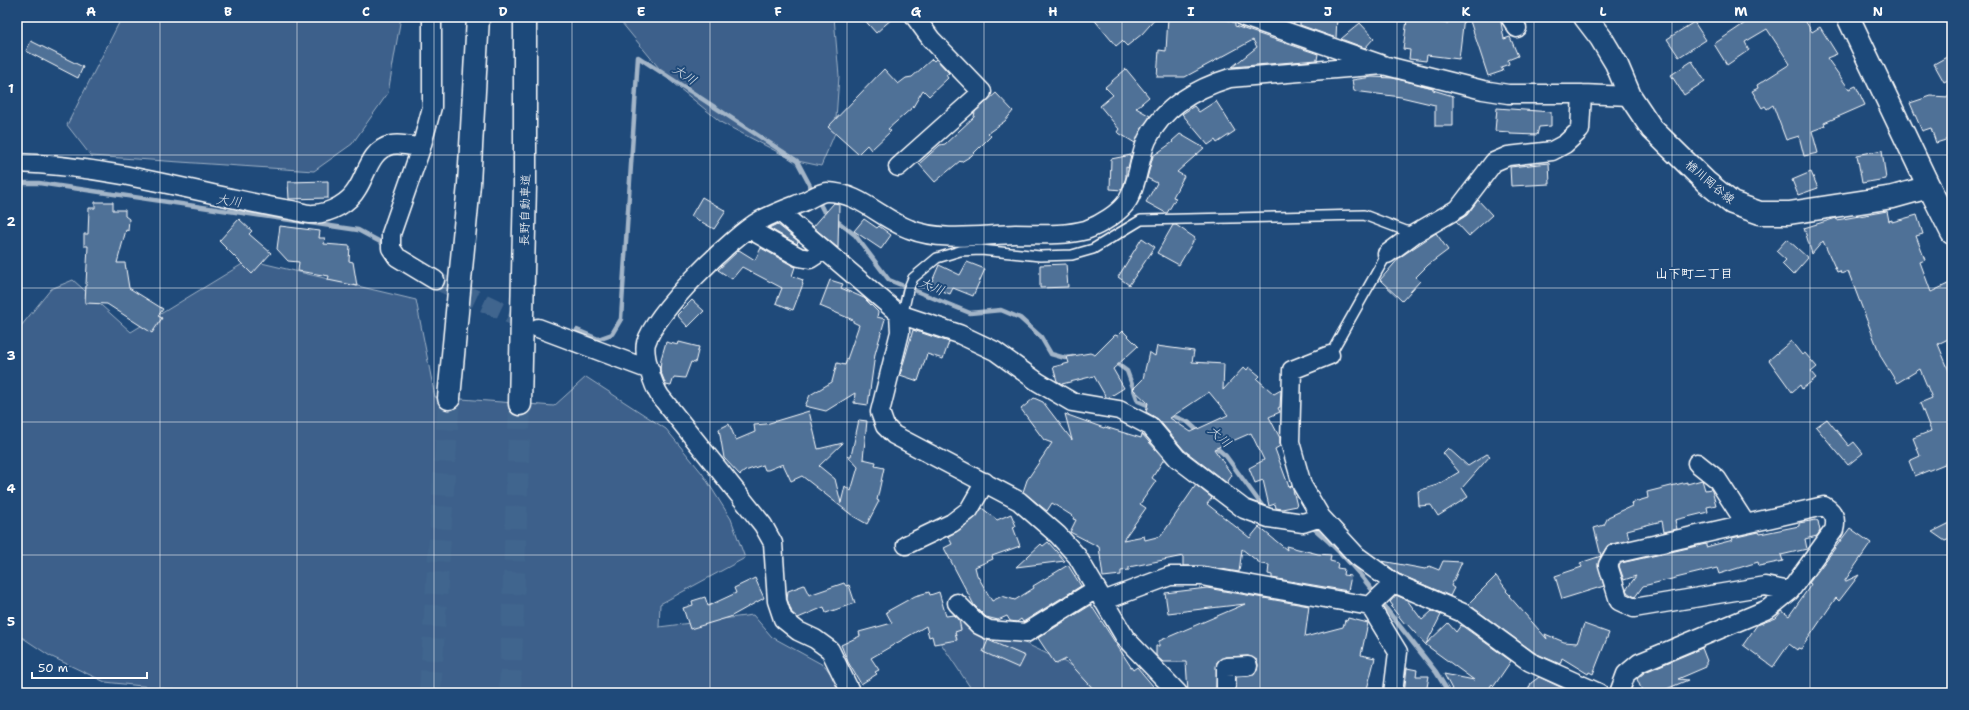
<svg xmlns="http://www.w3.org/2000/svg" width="1969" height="710" viewBox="0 0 1969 710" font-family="'Shantell Sans','Klee One',sans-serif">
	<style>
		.green { fill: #3c618b; stroke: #9eb0c5 }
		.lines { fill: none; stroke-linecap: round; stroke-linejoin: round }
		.stream { stroke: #a3b5c8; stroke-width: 4.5 }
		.building { fill: #507197; stroke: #fff; fill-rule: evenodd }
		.minor-tunnel { stroke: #41658e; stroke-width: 18; stroke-dasharray: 18 9; stroke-linecap: butt }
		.motorway-tunnel { stroke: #41658e; stroke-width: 22; stroke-dasharray: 22 11; stroke-linecap: butt }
		.service-casing { stroke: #fff; stroke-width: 12 }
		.minor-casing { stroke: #fff; stroke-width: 21 }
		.tertiary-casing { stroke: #fff; stroke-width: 25 }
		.secondary-casing { stroke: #fff; stroke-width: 25 }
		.motorway-casing { stroke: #fff; stroke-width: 25 }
		.service { stroke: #1f4a7a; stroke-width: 9 }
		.minor { stroke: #1f4a7a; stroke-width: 18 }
		.tertiary { stroke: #1f4a7a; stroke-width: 22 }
		.secondary { stroke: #1f4a7a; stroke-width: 22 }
		.motorway { stroke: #1f4a7a; stroke-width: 22 }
		.grid { fill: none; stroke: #fff; stroke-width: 1; stroke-opacity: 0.55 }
		.labels { text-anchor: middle; stroke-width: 4; stroke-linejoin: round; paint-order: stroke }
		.street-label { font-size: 12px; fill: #fff; stroke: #1f4a7a }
		.water-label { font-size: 13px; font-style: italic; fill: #d8e0e8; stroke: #1f4a7a }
		.neighbourhood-label { font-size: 13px; font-weight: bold; fill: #fff; stroke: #1f4a7a }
		.neatline { fill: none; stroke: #fff; stroke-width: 1.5 }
		.grid-label { font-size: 13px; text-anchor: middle; font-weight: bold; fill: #fff }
	</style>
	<rect width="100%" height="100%" fill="#1f4a7a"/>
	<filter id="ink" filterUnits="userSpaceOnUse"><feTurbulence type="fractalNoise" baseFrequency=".025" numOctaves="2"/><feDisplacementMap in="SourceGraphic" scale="8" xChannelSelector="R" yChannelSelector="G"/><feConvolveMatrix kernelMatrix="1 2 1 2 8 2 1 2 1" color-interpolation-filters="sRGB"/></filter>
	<g filter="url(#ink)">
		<path class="green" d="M122,17h279l-13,76 -36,51 -38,27 -223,-15 -24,-31z
			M617,17h217l5,59 -4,57 -14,33 -28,-6 -71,-37 -54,-44z
			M249,260l167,40 19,97 119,9 32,-29 80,52 36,44 29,46 14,39 -85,46 -1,23 94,-12 19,22 53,29 20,27h-639l-101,-11 -55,-26 -33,-22v-303l34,-42 22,-9 58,52z
			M972,618l130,62 8,13h-136l-42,-63z"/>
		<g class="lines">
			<path class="stream" d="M17,183h22l319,47 28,15
				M818,200l5,10 32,25 34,45 81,33 31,-3 19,8 21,19 10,17 14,4 8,-1
				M577,330l21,9 14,-5 9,-15 17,-262 159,104 17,32
				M1113,361l14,10 11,30 14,6
				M1168,414l20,8 13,12
				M1212,444l14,12 40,55
				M1310,525c24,20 47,44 66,70
				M1380,601l56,71 13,21"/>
		</g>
		<path class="building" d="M862,17h32l-18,16z
			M1092,17h65l-15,17 -15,12 -5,-5 -6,5z
			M1168,17l34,2 1,-2h18l14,6v3l83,28 -1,6 -85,7 25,-20 -4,-7 -68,37h-28l2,-27 7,1z
			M1300,17h37l-1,21 -36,-13z
			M1448,17h16l-5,42 -32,-4 -1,6 -17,-2 1,-9 -7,-1 4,-29 41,3z
			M1500,17l4,22 6,-2 8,19 -10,4 1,4 -8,3 2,4 -15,5 -19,-58z
			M1754,17h49l9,15 8,-5 17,27 -10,4 22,31 7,-3 9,19 -41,18 1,3 -13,5 6,22 -14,3 -5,-20 -13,4 -13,-35 -6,4 -2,-3 -3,2 -10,-17 6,-3 -1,-3 33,-21 -23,-35 -22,13 4,8 -22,15 -13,-21z
			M1694,22l12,18 -27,17 -12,-18z
			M1360,23l14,15 -9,10 -24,-9z
			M31,41l52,26 -5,11 -52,-27z
			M1952,54v24l-8,4 -10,-18z
			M932,59l2,2 2,-2 13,14 -3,2 2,3 -19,18 -6,-6 -10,17 -25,22 3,2 -20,19 -4,-5 -9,9 -30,-27 56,-58 14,15 8,-6 6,-1z
			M1692,61l13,20 -21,14 -13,-20z
			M1126,69l23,28 -13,11 14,8 -15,27 -18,-11 2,-3 -19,-23 13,-11 -8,-8z
			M1372,77l21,1 40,10v2l20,6v30h-18v-21l-34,-8 -47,-6 -2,-11z
			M996,93l17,18 -8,10 -17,12 3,3 -20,20 -10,6 -1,-1 -25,21 -16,-18 21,-19 5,-1 29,-27 1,-5z
			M1931,96l18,1 3,9v32l-16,5 -5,-15 -9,3 -12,-28z
			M1216,101l19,30 -18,12 -2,-3 -7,5 -26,-31 12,-8 5,6z
			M1497,108l54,4v14l-12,1 -2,8 -27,-1v-2l-15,-1z
			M1180,134l24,14 -27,24 7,4 -11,21 3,1 -9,15h-1l-20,-11 11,-19 -10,-5 6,-22 20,-14 -1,-1z
			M1882,150l4,29 -24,4 -5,-28z
			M1131,155l-3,13 -2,-1v10l-4,13 -12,-1 1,-30z
			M1549,163l1,21 -39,2 -1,-19z
			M1811,172l7,16 -20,7 -6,-15z
			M328,181v17l-39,1 -1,-17z
			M702,197l24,14 -12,18 -23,-13z
			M1478,200l14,15 -23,21 -13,-14 11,-7z
			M95,202h18v8h12v6l4,3 -1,12 -2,-1 -9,33h8l4,25 34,21 -5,7 4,2 -10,15 -45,-29 -22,-1 3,-57h-4v-12h4l1,-26h6z
			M834,203l5,1 -1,44 -25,-21z
			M1887,211l2,10 3,-1v2l25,-7 6,19 -7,2 9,24 -5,2 11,30 21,-10v55l-14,7 14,34v83l-37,15 -6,-15 11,-5 -7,-18 18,-7 -11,-28 12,-5 -12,-29 -23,14 -16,-26 -33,-86 -7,3 -1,-3 -3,1 -14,-31 -11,13 -8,-26 29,-9 3,-1 1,2z
			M239,219l13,12 -3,3 22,19 -19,21 -33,-33z
			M864,219l13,9 2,-2 12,9 -10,14 -27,-18z
			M777,224l21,17 -1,3 -28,-16z
			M1173,225h3l19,13 -16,27 -22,-12z
			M280,226l40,5 -1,7h6l-1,6 26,2 -1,15 4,1 4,24 -29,-6 1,-4 -31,-5 1,-9 -11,-1 -11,-12z
			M1436,233l12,17 -20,15 -12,12 4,4 -18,20 -22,-21 20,-23z
			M1142,238l13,9 -26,38 -11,-8z
			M1787,239l21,19 -15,17 -11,-11 4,-4 -10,-9z
			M761,248l34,19 -3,9 11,4 -1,3 1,1 -10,26 -17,-7 6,-15 -40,-21 -10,12 -14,-9 21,-20 16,10z
			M967,262l18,7 -12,27 -20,-8 -3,6 -20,-8 9,-21 21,10z
			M1066,264l2,23 -28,1v-23z
			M830,280l13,4 -2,4 23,10 14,14 -1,5 8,2 -10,35 -7,51 -14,-2 1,-10 -29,18 -21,-5 5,-11 22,-13 5,-19 8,2 14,-40 -6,-3v-2l-33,-14z
			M692,300l12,11 -16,16 -11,-12z
			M913,330l36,12 -6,17 -16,-5 -9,27 -18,-6z
			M1123,331l15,15 -25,23 11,19 -16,10 -2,-1 -12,-21 -32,8 -5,-3 -4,-14 16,-4 -2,-6 23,-4 5,2 20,-20 3,1z
			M1791,341l11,14 3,-2 12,14 -6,5 5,6 -14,11 -2,-4 -8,7 -23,-32z
			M666,342l12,3 1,-3 20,5 -4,16 -4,-1 -6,16 -11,-1 -3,9 -5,-1 -6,-15 1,-11z
			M1157,346l37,5 -2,11 32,2 -1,26 21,-23 3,3 2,-3 11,9 -3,3 17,15 7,-4 -1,17 -2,1 2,4 -11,5 11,21v8l-5,3 14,38 3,-1 5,20 -15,3 -6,-1 -1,-4 -6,2 -6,-26 -8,3 -6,-15 15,-8 -13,-27 -37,16 18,26 -5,8 -43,-33 -26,-31 -12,-7 2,-9 -15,-14 10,-10 6,-27 6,4zM1209,392l19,23 -37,17 -21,-14z
			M1034,398l9,4 29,38 -7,-26 39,14 1,-1 36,11 1,-4 22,25 -12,19 4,3 -16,23 6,4 -23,32 21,-4 1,4 16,-4 35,-51 16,13 -5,6 43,34 9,-11 28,23 -1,-4 32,8 13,1 -1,6 8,2 -1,5 7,1 -1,6 8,1 -3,15 -76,-13v-3l-4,-1 1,-9 -8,-1 -19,-15 -3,23 -36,-6h-20v-10l-54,11v3l-8,1v4l-18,2 -4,-30 -29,-15 6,-12 -3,-1 1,-2 -22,-14 -5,8 -24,-19 4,-12 25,-37 -8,-3 -23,-31z
			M809,411l9,38 25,-6 -24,23 16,13 6,24 4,-17 6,5 7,-24 -10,-11h3l8,-36 8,1 -4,38 13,3 -1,4 9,2 -7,32 2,1 -12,23 -14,-8 -51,-40 -11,5 -8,-17 -15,6h-3l-2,-5 -18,6 -5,4 -16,-17 -5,-29 10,-5 7,16 19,-8 -1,-7 12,-1z
			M1827,419l22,27 5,-4 9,11 -15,12 -32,-38z
			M1448,448l20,18 19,-12 3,2 -28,32 6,9 -30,19 -7,-11 -12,1 -1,-15 19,-6 22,-13 -16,-19z
			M1702,480l3,10 6,-1 1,2 4,14 -9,2 1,5 -33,8 2,9 -13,3 -2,-11 -35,9 2,10 -21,5 -7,11 -7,-28 10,-3 4,-8 24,-11 -1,-3 17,-5 -1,-6 40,-10v2z
			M982,508l15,12 14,-6 5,12 -3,1 7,19 -28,10 1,3 -18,8 2,8 15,26 10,-5 13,4 19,-12 -1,-2 35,-21 13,21 -58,36 -2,-3 -4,3 -7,-1 -3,-5 -9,4 -12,-3 -12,-12 -30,-57 8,-4 -4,-8 10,-5 17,-13z
			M1816,520l2,1 2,10 -3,5 -12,3 2,10 -26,6 2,6 -24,5 -1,-4 -39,12 -2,-6 -74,18 -8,11 -7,-4 -2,-3 10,-14 -12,4 -5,-14 2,-3 85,-19v3l27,-7 -1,-2 27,-6 1,2 39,-8v-3z
			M1952,522v16l-7,3 -13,-9z
			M1850,528l21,15 -27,39 15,-7 -20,26 -3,-3 -35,51 -3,-1 -1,2 -8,-6 -16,23 -30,-22 14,-20 19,-7 6,-7 7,5 19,-27 3,-5 -2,-1z
			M1048,542l17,19 -49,6 25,-23 2,2z
			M1601,556l-3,8 6,22 -42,13 -7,-23 27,-9 -2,-4z
			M1382,561l43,8 4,-3 10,4 4,-9 19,1 -11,24 3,2 -4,8 -51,-22z
			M1496,576l11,14 -1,1 4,4 -1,1 38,43 -2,-5 19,8 13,1 7,-19 25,9 -16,41 -4,-2 -1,2 -26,-16 -2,6 -25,-11 -67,-49z
			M755,578l9,20 -34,19 -40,12 -7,-21 10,-3 -1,-4 13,-4 3,9 28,-13 -2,-5z
			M844,583l2,3 3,-1 6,18 -29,10 -2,-6 -26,11 -6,-5 -5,-14 1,-8 16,-6 5,10z
			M1207,588l102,18 -4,31 38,-10 2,-7 2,1 1,-3 20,5 -7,32 14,3 -9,35h-130v-16l13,-1 5,-1 3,-5 1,-5 -1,-5 -9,-4 -23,1 -8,5 -1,30h-28l-2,-30h-23l-7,-6v-10h3v-5l86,-37 -77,9 -3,-20z
			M929,592l1,3 9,-3 7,24 8,-1 5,4 2,11 -6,2 2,8 -23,4 -2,-8 -3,1 -3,-11 -55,32 8,12 -4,2 2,2 -16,10 -13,-22 -7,-17 19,-9 -1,-4 33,-9 -6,-11 29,-16z
			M1396,595l11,5 15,20 10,-9 9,4 -15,29 22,-21 8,9 5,-7 50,36 -17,25 -2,-2 -6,9h-32l-10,-19 30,6 -48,-35 -20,-22 -1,1 -12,-15 -2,-2 2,-1 -3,-4z
			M1091,605l42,65 4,-3 22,26h-62l-31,-34 -10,5 -2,-2 -16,-24z
			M988,640l37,16 -6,12 -36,-16z
			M1702,648l5,13 -1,1v5l-28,12 10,1 -31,13h-14l-6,-14 8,-7z
			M1407,668l10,2 -1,6h13l-3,17h-22z
			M1539,677l34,16h-46l4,-10z"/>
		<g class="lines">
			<path class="minor-tunnel" d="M435,280l97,45"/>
			<path class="motorway-tunnel" d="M430,693l19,-295
				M510,693l10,-289"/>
			<g class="service-casing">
				<path id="service" d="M899,314l5,-6 4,-18 5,-12 24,-20 23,-7 21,-1 59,6 32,-1 21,-6 48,-29 223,-5 50,19
					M1330,355l57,-101"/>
			</g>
			<g class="minor-casing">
				<path id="minor" d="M432,17v90l-11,41 -30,86v14l6,9 38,23
					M1244,17l139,48 100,25 25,4h74l48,2
					M1510,17l7,11
					M17,163c68,2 134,17 200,32 24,5 49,11 74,15 7,1 16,5 23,4 17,-1 35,-11 43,-25 10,-15 13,-39 34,-44 10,-2 20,1 30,3
					M898,167l84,-75 -51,-53 -16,-22
					M780,212l119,102 60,20 36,17 43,31 34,20 47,8 31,16 27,32 67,51 25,9 34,5 18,-6
					M749,229l50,28 11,2 14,-9
					M1387,254l27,-20 45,-26 35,-46 14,-6 44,-5 13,-7 15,-14 2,-36
					M899,314l1,18 -20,80 5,14 9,9 125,66 39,34 19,21 49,83 52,54
					M538,328l112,42
					M1330,355l-38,15 -2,72 12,43 19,32 36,39 37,27 -24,23 28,46 -5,41
					M1697,463l20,16 29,45
					M906,545l46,-22 17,-13 16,-28
					M1394,583l69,30 67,49 69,31
					M1103,601l67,-25h31l169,30
					M957,603l22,22 10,5 37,3 70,-44
					M851,693l-21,-43 -15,-11 -17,-8 -15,-12 -6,-18 -4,-58 -10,-18 -103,-129c-7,-11 -17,-41 -14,-53 10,-32 86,-107 115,-123 13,-7 27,-12 40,-17 8,-3 18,-11 26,-11 31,0 55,27 82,37 32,13 72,6 106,5 23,0 49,2 71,-4 14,-5 34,-17 42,-30 10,-16 11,-42 19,-60 16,-33 50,-52 83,-62l153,-13
					M1226,693v-26l22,-1
					M1619,693l7,-19 13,-11 129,-54 22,-18 44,-61c3,-11 0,-18 -10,-24l-210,48 -6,11 11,36 15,7 131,-22 25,5"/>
			</g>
			<g class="tertiary-casing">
				<path id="tertiary" d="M1848,17l81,170"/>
			</g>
			<g class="secondary-casing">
				<path id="secondary" d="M1585,17l16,21 15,25 14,33 22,33 54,53 26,21 28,10h29l104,-16 36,-10 23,46"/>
			</g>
			<g class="motorway-casing">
				<path id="motorway" d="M449,398l20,-214 9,-167
					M520,404l5,-219v-168"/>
			</g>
			<use href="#service" class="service"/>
			<use href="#minor" class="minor"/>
			<use href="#tertiary" class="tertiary"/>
			<use href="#secondary" class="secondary"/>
			<use href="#motorway" class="motorway"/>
		</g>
	</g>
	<path class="grid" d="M160,17v676M297,17v676M434,17v676M572,17v676M710,17v676M847,17v676M984,17v676M1122,17v676M1260,17v676M1397,17v676M1534,17v676M1672,17v676M1810,17v676M17,155h1935M17,288h1935M17,422h1935M17,555h1935"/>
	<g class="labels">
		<g class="street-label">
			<text transform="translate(1710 182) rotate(40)" y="4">楢川岡谷線</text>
			<text transform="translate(525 210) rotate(-89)" y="4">長野自動車道</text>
		</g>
		<g class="water-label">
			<text transform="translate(685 74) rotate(34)" y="5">大川</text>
			<text transform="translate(229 200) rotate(8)" y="5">大川</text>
			<text transform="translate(932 286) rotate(23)" y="5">大川</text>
			<text transform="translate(1220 436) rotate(42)" y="5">大川</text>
		</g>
		<g class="neighbourhood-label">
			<text x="1694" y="278">山下町二丁目</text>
		</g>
	</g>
	<rect width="1969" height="710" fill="none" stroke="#1f4a7a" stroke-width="44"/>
	<path d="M32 672v6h115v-6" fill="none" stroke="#ffffff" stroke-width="2"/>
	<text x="38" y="672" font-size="12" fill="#ffffff" stroke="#1f4a7a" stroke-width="3" paint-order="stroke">50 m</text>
	<rect x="22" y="22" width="1925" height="666" class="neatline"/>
	<g class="grid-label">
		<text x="91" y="16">A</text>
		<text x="228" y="16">B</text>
		<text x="366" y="16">C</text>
		<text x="503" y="16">D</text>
		<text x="641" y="16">E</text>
		<text x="778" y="16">F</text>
		<text x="916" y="16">G</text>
		<text x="1053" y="16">H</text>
		<text x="1191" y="16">I</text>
		<text x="1328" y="16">J</text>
		<text x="1466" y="16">K</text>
		<text x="1603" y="16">L</text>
		<text x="1741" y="16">M</text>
		<text x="1878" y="16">N</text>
		<text x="11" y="93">1</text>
		<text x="11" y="226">2</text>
		<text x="11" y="360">3</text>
		<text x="11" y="493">4</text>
		<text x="11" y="626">5</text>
	</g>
</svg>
